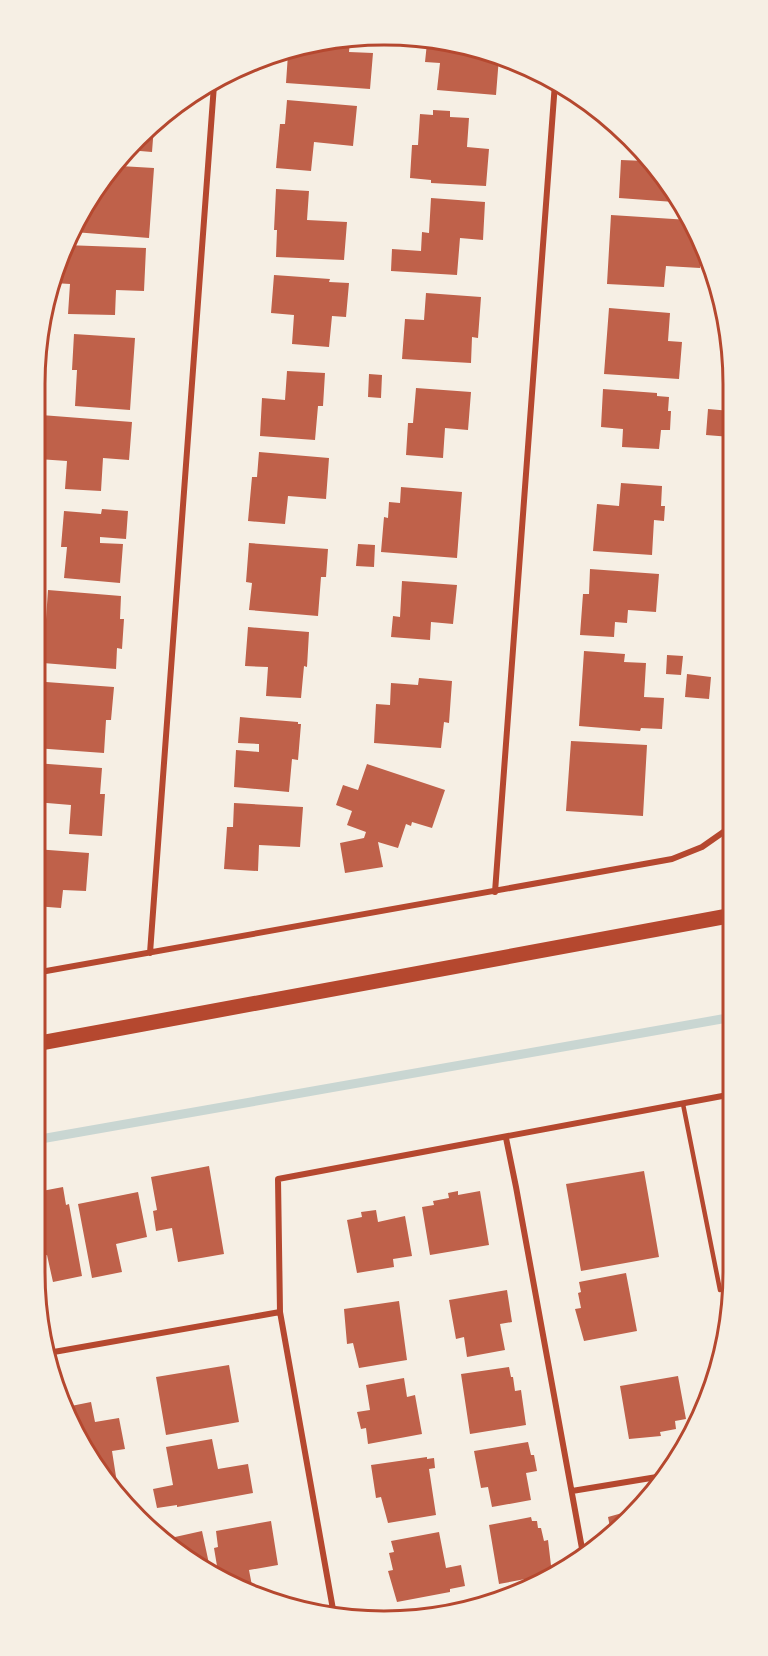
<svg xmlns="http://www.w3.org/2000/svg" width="768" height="1656" viewBox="0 0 768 1656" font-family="Roboto,sans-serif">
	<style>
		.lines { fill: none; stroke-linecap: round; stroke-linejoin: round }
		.stream { stroke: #c9d6d2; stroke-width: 9 }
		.building { fill: #bf614a }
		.service { stroke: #b5482f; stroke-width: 4.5 }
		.minor { stroke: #b5482f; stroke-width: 6 }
		.primary { stroke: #b5482f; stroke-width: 15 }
		.rim { fill: none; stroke: #b5482f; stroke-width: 3 }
	</style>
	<rect width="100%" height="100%" fill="#f6efe4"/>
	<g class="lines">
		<path class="stream" d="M35,1140l698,-123"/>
	</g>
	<path class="building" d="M350,41l-1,11 24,1 -3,36 -84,-6 2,-29z
		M427,43l72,14 -3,38 -59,-5 3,-27 -15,-1z
		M287,100l70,6 -4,40 -39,-4 -3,29 -35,-3 4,-44h5z
		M433,110l17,1v6l19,1 -2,29 22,2 -3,37 -55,-3v-3l-21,-2 2,-33h6l2,-31 13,1z
		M154,126l-2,26 -24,-2 9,-13z
		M645,155l16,16 14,24 -1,7 -55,-4 2,-38 24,1z
		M120,166l34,2 -5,70 -75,-6 40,-60h5z
		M276,189l33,2 -2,29 40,2 -3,38 -68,-3 1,-27h-3z
		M431,198l54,4 -2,38 -23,-2 -3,37 -66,-4 1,-22 29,2 1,-19 7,1z
		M611,215l78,5 15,25 -1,17h-3v6l-34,-2 -2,21 -57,-3z
		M65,245l81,3 -2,43 -28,-1 -1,25 -47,-1 2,-30 -16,-1 7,-32z
		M274,275l56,4 -1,3 20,1 -3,34 -14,-1 -3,31 -37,-3 2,-29 -23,-2z
		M426,293l55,4 -3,41 -6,-1 -1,26 -69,-4 3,-40 19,1z
		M609,308l61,5 -2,28 14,1 -3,37 -75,-5z
		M74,334l61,4 -5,72 -55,-4 2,-36h-5z
		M287,371l38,2 -2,33h-5l-3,34 -55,-4 2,-38 23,2z
		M369,374l13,1 -1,23 -13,-1z
		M416,388l55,4 -3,38 -23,-2 -2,30 -37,-3 2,-32h5z
		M603,389l54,4v3l12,1 -1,14h3l-1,19h-9l-2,19 -37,-2 1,-18 -22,-2z
		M708,409l23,2v26l-25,-2z
		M41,415l91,7 -3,38 -26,-2 -2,33 -36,-2 2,-28 -29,-2z
		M259,452l70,6 -3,41 -38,-3 -3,28 -37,-3 4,-44h5z
		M621,483l41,3 -1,20h4l-1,15 -10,-1 -2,35 -59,-4 4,-47 22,2z
		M401,487l61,5 -5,66 -76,-6 3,-35 4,1 1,-16 11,1z
		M102,509l26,2 -2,28 -26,-2v6l23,1 -3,39 -56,-5 3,-31h-6l3,-36 37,3z
		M249,543l79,6 -2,28h-5l-3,39 -69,-6 3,-27 -6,-1z
		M358,544l17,1 -1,22 -18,-1z
		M590,569l69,5 -3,38 -28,-2 -1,13 -12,-1 -1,15 -34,-2 3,-41h6z
		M402,581l55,4 -4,39 -22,-2 -1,18 -39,-3 2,-21 7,1z
		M48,590l73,6 -1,23h4l-2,30 -5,-1 -1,21 -73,-6z
		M248,627l61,5 -2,35 -3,-1 -3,32 -35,-2 2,-29 -23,-1z
		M727,632h4l1,68h-9z
		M584,651l41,3 -1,8 22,1 -2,34 20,1 -2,31 -21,-1 -1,3 -61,-5z
		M667,655l16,1 -2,19 -15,-1z
		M687,674l24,3 -2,22 -24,-2z
		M419,678l33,3 -3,42 -5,-1 -3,26 -67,-5 2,-39 14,1 1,-22 27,2z
		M46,682l68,5 -3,33h-5l-2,33 -69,-5 3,-37h6z
		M240,717l58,5v2h3l-3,36 -6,-1 -3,33 -55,-5 2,-37 23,2v-8l-21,-1z
		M571,741l76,4 -4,71 -77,-5z
		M35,763l67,5 -2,26h5l-3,42 -33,-2 2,-29 -36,-3z
		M367,764l78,26 -13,38 -20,-6 -1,4 -5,-2 -8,24 -20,-6 5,25 -38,6 -5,-30 24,-5 2,-6 -19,-7 5,-14 -16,-6 7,-20 15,5z
		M234,803l69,4 -3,40 -41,-2 -1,26 -34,-2 3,-42h6z
		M35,849l54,4 -3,38 -23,-1 -2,18 -26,-2z
		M209,1166l15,88 -46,8 -6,-34 -16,3 -3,-20 4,-1 -6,-33z
		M644,1171l15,86 -78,14 -15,-87z
		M63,1187l3,18 3,-1 13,72 -29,6 -6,-27 -12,2v-47l10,-1 -3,-18z
		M458,1191v4l22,-4 9,54 -59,10 -8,-48 12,-2 -1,-4 16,-3 -1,-5z
		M138,1192l9,45 -31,7 6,28 -30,6 -14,-74z
		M376,1210l2,12 27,-6 7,40 -19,3 1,8 -37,6 -10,-53 15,-3 -1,-5z
		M626,1273l11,58 -53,10 -9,-32 6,-1 -3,-15 3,-1 -2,-10z
		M507,1290l5,32 -12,2 5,26 -38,7 -3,-20 -8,2 -7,-39z
		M399,1301l8,59 -48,8 -6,-25 -6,1 -3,-35z
		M229,1365l10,57 -73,13 -10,-58z
		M509,1367l2,10h2l2,14 6,-1 5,35 -56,9 -9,-60z
		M678,1376l8,43 -11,2 1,8 -16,3 1,4 -32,3 -9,-53z
		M404,1378l3,19 8,-2 7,39 -54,10 -2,-16 -5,1 -4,-17 13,-2 -4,-25z
		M712,1378l-3,15 -2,-14z
		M91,1402l4,20 24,-4 6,31 -13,2 5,32 -6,1 -45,-77z
		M212,1439l6,30 30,-5 5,29 -76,14v-2l-20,3 -4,-19 20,-4 -7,-38z
		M528,1442l3,13h3l3,16 -11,2 5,27 -39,7 -4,-20 -7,1 -7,-37z
		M427,1457v2l7,-1 1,10 -6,1 7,46 -48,8 -7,-26 -5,1 -5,-33z
		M640,1508l-29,24 -3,-15z
		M531,1517l1,4h5l1,7h3l3,13 4,-1 4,34 -53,10 -10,-59z
		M271,1521l7,44 -29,5 4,21 -34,-13 -5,-30 4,-1 -2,-16z
		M202,1531l9,42 -3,1 -42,-35z
		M439,1532l7,36 15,-3 4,21 -15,3v3l-53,10 -9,-31 5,-1 -4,-17 5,-1 -3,-11z
		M457,1608l-27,10h-20v-1z"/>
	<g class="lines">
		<path class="service" d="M683,1104l37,186"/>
		<path class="minor" d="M495,892l60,-809
			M150,953l64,-868
			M35,973l637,-114 30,-12 30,-21
			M506,1138l10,49 67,367
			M48,1353l232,-41
			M572,1491l91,-15
			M334,1615l-54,-303 -2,-133 455,-85"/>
		<path class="primary" d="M35,1044l693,-128"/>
	</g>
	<path d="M0 0H768V1656H0ZM384 45H384A339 339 0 0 1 723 384V1272A339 339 0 0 1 384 1611H384A339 339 0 0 1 45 1272V384A339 339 0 0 1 384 45Z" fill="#f6efe4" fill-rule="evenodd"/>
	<path class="rim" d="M384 45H384A339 339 0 0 1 723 384V1272A339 339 0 0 1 384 1611H384A339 339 0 0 1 45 1272V384A339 339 0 0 1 384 45Z"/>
</svg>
